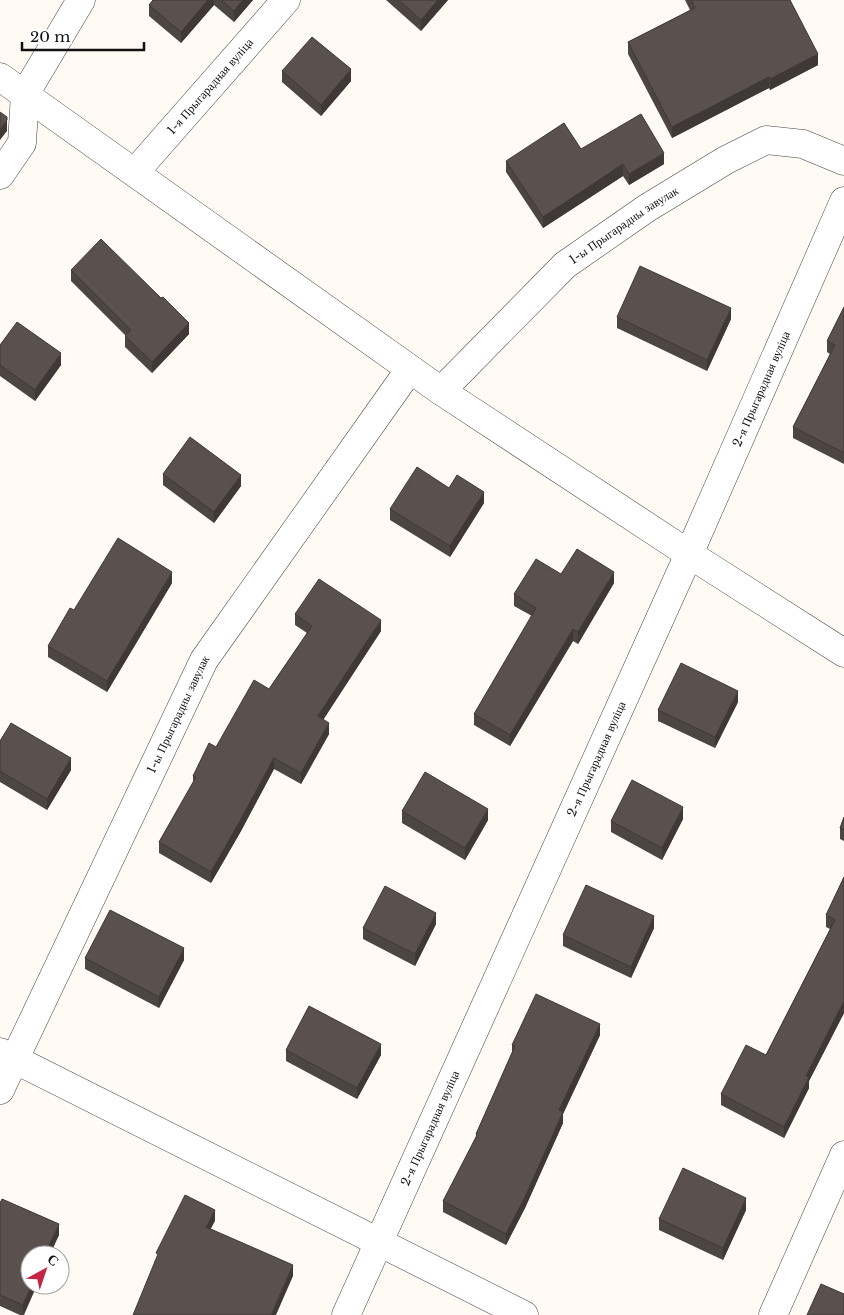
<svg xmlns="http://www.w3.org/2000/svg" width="844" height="1315" viewBox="0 0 844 1315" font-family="'Libre Baskerville',serif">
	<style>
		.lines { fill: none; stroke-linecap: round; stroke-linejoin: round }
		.minor-casing { stroke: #444; stroke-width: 29 }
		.tertiary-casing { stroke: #444; stroke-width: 29 }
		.minor { stroke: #fff; stroke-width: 28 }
		.tertiary { stroke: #fff; stroke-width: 28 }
		.wall { fill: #4d4542 }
		.shaded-wall { fill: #3f3836 }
		.building { fill: #5a504d; stroke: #3f3836 }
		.labels { text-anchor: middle; stroke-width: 5; stroke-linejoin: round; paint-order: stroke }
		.street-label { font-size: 12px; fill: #111; stroke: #fff }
	</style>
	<rect width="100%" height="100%" fill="#fffbf4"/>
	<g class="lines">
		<g class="minor-casing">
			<g id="minor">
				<path id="s1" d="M135,172l151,-172"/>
				<path d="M0,175l22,-32 3,-49 56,-94"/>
				<path id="s2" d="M441,391l124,-126 82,-57 79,-48 40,-20 37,4 41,17"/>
				<path d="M0,1052l524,263"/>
				<path id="s3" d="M0,1090l204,-430 206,-291"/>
				<path id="s4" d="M346,1315l343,-761 155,-353"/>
				<path d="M773,1315l71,-160"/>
			</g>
		</g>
		<g class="tertiary-casing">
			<path id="tertiary" d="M0,77l441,314 248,163 155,99"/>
		</g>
		<use href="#minor" class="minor"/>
		<use href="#tertiary" class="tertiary"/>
	</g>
	<path class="wall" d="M153,0h100l-19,22 -20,-17 -33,38 -32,-27v-11z
		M386,0h62l-27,31z
		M685,0h105l28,65 -48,25 -1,-2 -97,50 -44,-84v-12l62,-32z
		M282,71l69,10 -30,35 -39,-34z
		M506,161l158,3 -35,21 -6,-9 -80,52 -37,-56z
		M71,270l118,64 -37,39 -27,-26v-12l-54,-54z
		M844,307v157l-51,-26v-11l37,-73 -3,-2v-11z
		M617,317l114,2 -24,52 -90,-43z
		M0,345l61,20 -26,36 -35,-25z
		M163,474l78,12 -27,37 -51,-38z
		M449,488l35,15 -34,54 -60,-37v-11z
		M561,574l53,9 -36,61 -5,-3 -63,105 -36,-21v-11l58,-98 -18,-10v-12z
		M172,583l-65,109 -59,-35v-11l26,-36z
		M295,614l86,17 -58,88 6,15 -28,50 -27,-15 -33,62 -30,52 -52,-30v-11l34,-59v-7l23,-29 53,-58 38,-56 -12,-8z
		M738,702l-23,46 -57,-27v-11z
		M0,741l71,29 -24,40 -47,-28z
		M402,811l86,9 -23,40 -63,-37z
		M844,817v24l-4,-2v-11z
		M683,819l-21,41 -51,-28v-11z
		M844,877v136l-35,68v7l-25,50 -63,-33v-11l45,-39 64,-126 -4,-2v-12z
		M436,924l-21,42 -52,-27v-11z
		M654,928l-23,50 -68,-32v-11z
		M85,958l99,2 -25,48 -74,-39z
		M600,1035l-37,79v9l-38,85 -19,37 -63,-33v-11l33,-63v-4l36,-81v-8z
		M286,1050l95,5 -24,44 -71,-38z
		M0,1203l59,32 -29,50h7l-13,30h-4l-20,-9z
		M746,1210l-23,50 -64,-30v-11z"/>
	<path class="shaded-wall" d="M208,0h6v5l-33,38v-11z
		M243,0h10l-19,22v-11z
		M438,0h10l-27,31v-11z
		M818,54v11l-48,25v-11z
		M351,69v12l-30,35v-11z
		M769,77v11l-97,50v-11z
		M7,120v11l-7,9v-11z
		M664,153v11l-35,21v-11z
		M623,164v12l-80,52v-11z
		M731,308v11l-24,52v-11z
		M189,323v11l-37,39v-11z
		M61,353v12l-26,36v-11z
		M241,475v11l-27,37v-11z
		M484,492v11l-34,54v-11z
		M172,572v11l-65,109v-11z
		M614,572v11l-36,61v-12z
		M381,620v11l-63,97v-12z
		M573,629v12l-63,105v-11z
		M738,691v11l-23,46v-11z
		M329,723v11l-28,50v-11z
		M71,758v12l-24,40v-11z
		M274,758v11l-33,62 -30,52v-11z
		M683,807v12l-21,41v-12z
		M488,809v11l-23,40v-12z
		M436,913v11l-21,42v-12z
		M654,916v12l-23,50v-11z
		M184,948v12l-25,48v-11z
		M844,1001v12l-35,68v7l-25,50v-11l22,-51z
		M600,1024v11l-37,79v9l-38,85 -19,37v-11l53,-124z
		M381,1044v11l-24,44v-11z
		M746,1198v12l-23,50v-12z
		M215,1210v11l-9,17v-11z
		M59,1224v11l-9,20h-5z
		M293,1265v11l-17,39h-5z
		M32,1285h5l-14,30v-10z"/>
	<path class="building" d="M153,0h55l-27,32 -32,-27z
		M221,0h22l-9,11z
		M399,0h39l-17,20z
		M691,0h99l28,54 -48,25 -1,-2 -97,50 -44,-85 67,-34z
		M312,37l39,32 -30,36 -39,-34z
		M0,112l7,5v3l-7,9z
		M641,114l23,39 -35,21 -6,-10 -80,53 -37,-56 58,-38 17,26z
		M101,239l60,59 2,-1 26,26 -37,39 -27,-26 6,-6 -60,-60z
		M640,266l91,42 -24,52 -90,-43z
		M844,307v146l-51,-26 42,-82 -8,-4z
		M17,322l44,31 -26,37 -35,-25v-20z
		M190,437l51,38 -27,37 -51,-38z
		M417,467l32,21 8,-13 27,17 -34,54 -60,-37z
		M118,538l54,34 -65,109 -59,-35 22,-38 4,2z
		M577,549l37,23 -36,60 -5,-3 -63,106 -36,-21 62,-106 -22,-14 22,-35 25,15z
		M319,579l62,41 -63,96 11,7 -28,50 -27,-15 -33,61 -30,53 -52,-30 37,-65 -3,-1 16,-33 7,4 38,-67 15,9 43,-63 -17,-12z
		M681,663l57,28 -23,46 -57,-27z
		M11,723l60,35 -24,41 -47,-28v-30z
		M425,772l63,37 -23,39 -63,-37z
		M632,780l51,27 -21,41 -51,-27z
		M844,817v13l-4,-2z
		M844,877v124l-38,75 3,1 -25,50 -63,-33 25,-49 20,10 69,-135 -9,-5z
		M586,885l68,31 -23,51 -68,-32z
		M385,886l51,27 -21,41 -52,-26z
		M110,910l74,38 -25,49 -74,-39z
		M536,994l64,30 -41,86 4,2 -38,85 -19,37 -63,-33 34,-66 -1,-1 39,-88 -3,-1z
		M309,1006l72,38 -24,44 -71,-38z
		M683,1168l63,30 -23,50 -64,-29z
		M185,1195l30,15 -9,17 87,38 -22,50h-138l25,-61 -2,-1z
		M2,1199l57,25 -14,31h-15v30h2l-9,20 -23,-10v-92z
		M821,1284l23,10v21h-37z"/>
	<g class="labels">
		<g class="street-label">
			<text dy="4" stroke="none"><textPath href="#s1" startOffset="114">1-я Прыгарадная вуліца</textPath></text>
			<text dy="4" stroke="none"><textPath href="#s2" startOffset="248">1-ы Прыгарадны завулак</textPath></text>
			<text dy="4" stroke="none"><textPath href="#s4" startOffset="1015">2-я Прыгарадная вуліца</textPath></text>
			<text dy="4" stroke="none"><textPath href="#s3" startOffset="416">1-ы Прыгарадны завулак</textPath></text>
			<text dy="4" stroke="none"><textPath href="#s4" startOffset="610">2-я Прыгарадная вуліца</textPath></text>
			<text dy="4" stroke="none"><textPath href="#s4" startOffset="205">2-я Прыгарадная вуліца</textPath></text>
		</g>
	</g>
	<g transform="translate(45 1270) rotate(40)"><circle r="24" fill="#ffffff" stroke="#a0a0a0"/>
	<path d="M0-4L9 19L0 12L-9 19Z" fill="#c52444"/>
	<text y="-8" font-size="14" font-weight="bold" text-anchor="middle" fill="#111111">С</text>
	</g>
	<path d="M22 42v8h122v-8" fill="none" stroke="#111111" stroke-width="2.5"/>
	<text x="30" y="42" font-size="15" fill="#111111" stroke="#ffffff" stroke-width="4" paint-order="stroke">20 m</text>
</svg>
